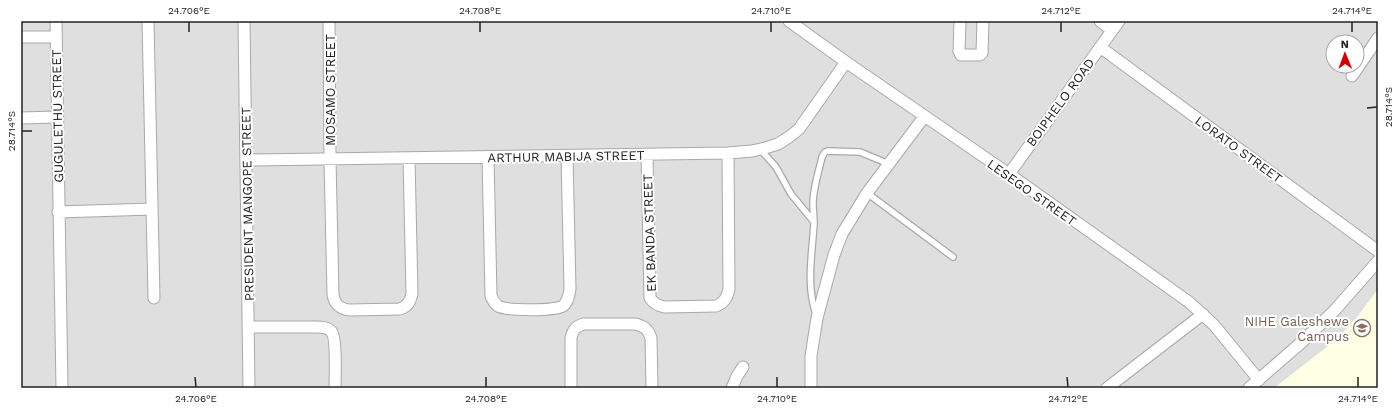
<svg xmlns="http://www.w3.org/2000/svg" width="1399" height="409" viewBox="0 0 1399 409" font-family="'Work Sans',sans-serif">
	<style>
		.residential { fill: #e0dfdf; fill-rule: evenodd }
		.education { fill: #ffffe5 }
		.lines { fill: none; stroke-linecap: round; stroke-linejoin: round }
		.service-casing { stroke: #a9a9a9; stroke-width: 8 }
		.minor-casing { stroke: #a9a9a9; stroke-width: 13 }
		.service { stroke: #fff; stroke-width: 5.5 }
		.minor { stroke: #fff; stroke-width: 11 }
		.ticks { fill: none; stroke: #222; stroke-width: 1.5 }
		.labels { text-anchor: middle; stroke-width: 4; stroke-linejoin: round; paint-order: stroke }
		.street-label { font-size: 13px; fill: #222; stroke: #fff }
		.education-label { font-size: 13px; fill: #785e54; stroke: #fff; text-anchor: end }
		.neatline { fill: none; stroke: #222; stroke-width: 1.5 }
		.ticks-label { font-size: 10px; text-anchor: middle; fill: #222 }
	</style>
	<rect width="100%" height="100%" fill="#f2efe9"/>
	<path class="residential" d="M21,21h1357v367h-1357zM1333,42h24v24h-24z"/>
	<path class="education" d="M1378,289v99h-104l63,-49 20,-22z"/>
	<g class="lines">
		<g class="service-casing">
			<path id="service" d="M760,149l16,18 15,27 23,28
				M867,193l86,64
				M816,314c-10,-28 -4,-60 -2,-90 0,-7 -1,-14 -1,-21 0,-15 6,-32 9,-46l3,-5 3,-1 32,1 29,12"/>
		</g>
		<g class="minor-casing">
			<path id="minor" d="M56,21l6,367
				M148,21l6,277
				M244,21l5,367
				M329,21l1,138 3,136c2,10 7,14 17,15l50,-1c8,-3 10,-7 12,-15l-3,-136
				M789,21l57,41 163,112 180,128 25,23 45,55
				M960,21l-1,30 2,4h19l2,-2 1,-32
				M1100,21l12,9
				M21,37h35
				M1100,47l278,204
				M1352,76l26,-38
				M21,118l36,-1
				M647,155l3,143c4,6 8,8 15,9l51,-1c8,-3 11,-8 13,-17l-1,-136
				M488,157l3,139c2,4 3,7 7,10 9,5 56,5 65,0 5,-4 6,-11 7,-17l-3,-133
				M246,160l482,-7 24,-2 13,-3 13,-4 11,-7 10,-8 47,-67
				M1009,174l110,-153
				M58,212l94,-3
				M249,327h67c6,0 11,0 15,4 6,6 4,47 4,57
				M571,388v-50c2,-8 4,-11 12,-14h53c9,3 12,5 15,14l1,50
				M732,388l5,-12 6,-9
				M811,388v-32l6,-38 17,-63 8,-21 25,-41 57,-76
				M1107,388l96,-74
				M1249,388l54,-47 32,-31 43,-49"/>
		</g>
		<use href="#service" class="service"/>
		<use href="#minor" class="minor"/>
	</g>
	<path class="ticks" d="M189,22v10M480,22v10M771,22v10M1061,22v10M1352,22v10M1367,108l10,-1M22,131h10M195,377l1,10M486,377v10M777,377v10M1067,377l1,10M1358,377v10"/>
	<defs>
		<g id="university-ring" transform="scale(0.9)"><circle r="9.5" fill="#fff" stroke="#8d6e63" stroke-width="1.5"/><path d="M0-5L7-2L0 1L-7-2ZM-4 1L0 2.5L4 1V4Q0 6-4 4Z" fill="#8d6e63"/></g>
	</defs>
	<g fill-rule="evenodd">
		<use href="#university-ring" x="1362" y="328"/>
	</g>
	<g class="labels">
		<g class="street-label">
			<text transform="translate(330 90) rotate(-90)" y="5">MOSAMO STREET</text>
			<text transform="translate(1060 102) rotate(-54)" y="5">BOIPHELO ROAD</text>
			<text transform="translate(57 116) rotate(-91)" y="5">GUGULETHU STREET</text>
			<text transform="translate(1239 149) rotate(36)" y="5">LORATO STREET</text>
			<text transform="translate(566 156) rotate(-1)" y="5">ARTHUR MABIJA STREET</text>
			<text transform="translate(1032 192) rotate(35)" y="5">LESEGO STREET</text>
			<text transform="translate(247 204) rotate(-91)" y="5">PRESIDENT MANGOPE STREET</text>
			<text transform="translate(649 233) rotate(-92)" y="5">EK BANDA STREET</text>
		</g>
		<g class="education-label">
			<text x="1349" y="326">NIHE Galeshewe<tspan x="1349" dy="15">Campus</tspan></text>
		</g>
	</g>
	<rect width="1399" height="409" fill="none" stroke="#ffffff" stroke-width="44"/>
	<g transform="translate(1345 54) rotate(359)"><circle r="19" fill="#ffffff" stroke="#a7a7a7"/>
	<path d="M0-3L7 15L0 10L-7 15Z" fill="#d40000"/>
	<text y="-6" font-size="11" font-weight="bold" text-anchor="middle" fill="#222222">N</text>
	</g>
	<rect x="22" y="22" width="1355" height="365" class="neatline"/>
	<g class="ticks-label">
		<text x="189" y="14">24.706°E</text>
		<text x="480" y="14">24.708°E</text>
		<text x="771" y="14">24.710°E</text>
		<text x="1061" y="14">24.712°E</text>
		<text x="1352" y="14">24.714°E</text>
		<text transform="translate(1388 107) rotate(-90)" y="4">28.714°S</text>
		<text transform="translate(11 131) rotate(-90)" y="4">28.714°S</text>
		<text x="196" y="402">24.706°E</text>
		<text x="486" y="402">24.708°E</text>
		<text x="777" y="402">24.710°E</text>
		<text x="1068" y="402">24.712°E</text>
		<text x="1358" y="402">24.714°E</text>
	</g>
</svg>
